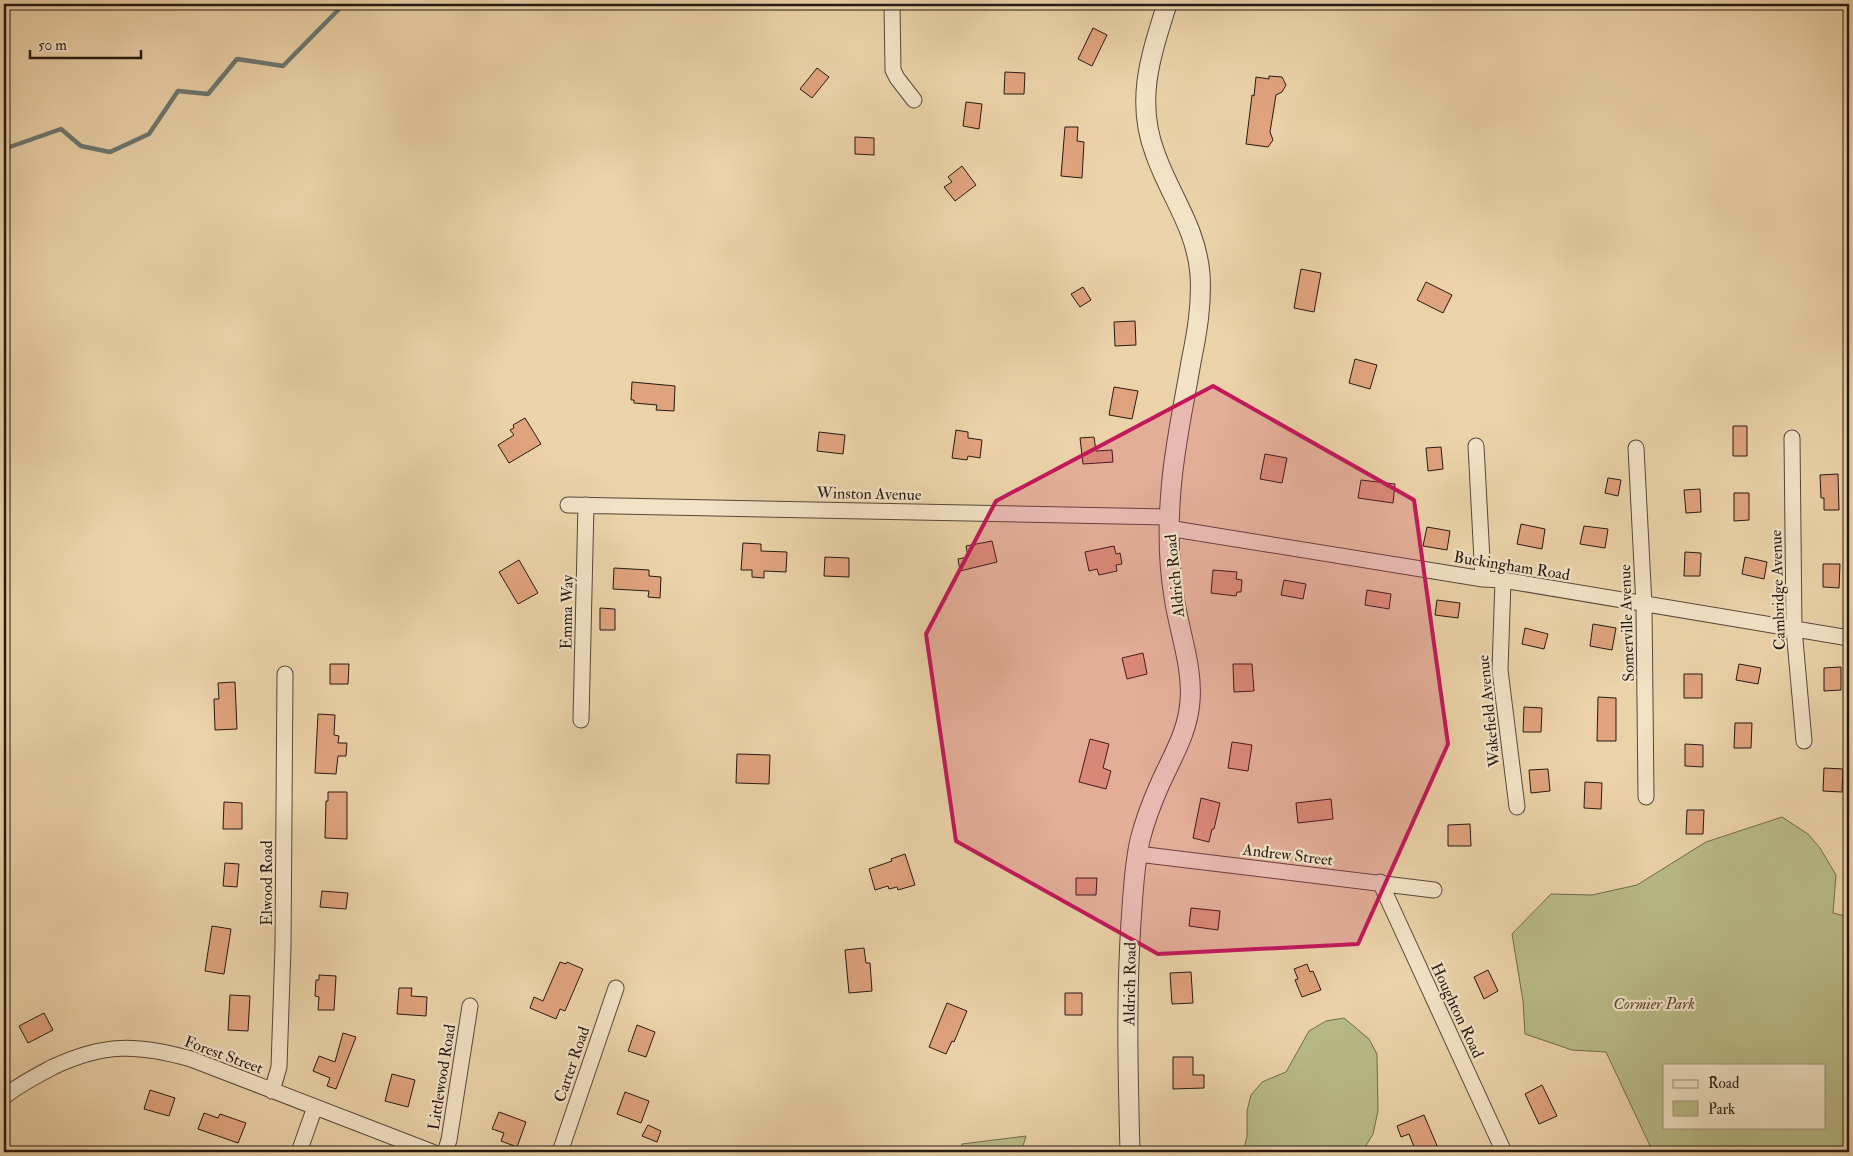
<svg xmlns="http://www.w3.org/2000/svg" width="1853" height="1156" viewBox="0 0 1853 1156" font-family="'IM FELL Double Pica',serif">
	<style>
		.green { fill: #b8bb87; stroke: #706a4c; fill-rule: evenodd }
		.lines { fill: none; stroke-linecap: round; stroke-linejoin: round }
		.stream { stroke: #6c7771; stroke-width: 4.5 }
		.building { fill: #dfa37d; stroke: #271912 }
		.minor-casing { stroke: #584738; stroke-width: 17 }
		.tertiary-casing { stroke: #584738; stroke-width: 21 }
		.minor { stroke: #f2e2c6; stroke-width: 15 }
		.tertiary { stroke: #f2e2c6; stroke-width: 19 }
		.marked { fill: #c2185b; fill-opacity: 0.2; stroke: #c2185b; stroke-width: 4; stroke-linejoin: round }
		.labels { text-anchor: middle; stroke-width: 4.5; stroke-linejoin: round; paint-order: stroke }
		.street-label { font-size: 16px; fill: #271912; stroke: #f2e2c6 }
		.park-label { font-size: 16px; font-style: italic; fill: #524a35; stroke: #f2e2c6 }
	</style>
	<rect width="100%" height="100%" fill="#ebd2a8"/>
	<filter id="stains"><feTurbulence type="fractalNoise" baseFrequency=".004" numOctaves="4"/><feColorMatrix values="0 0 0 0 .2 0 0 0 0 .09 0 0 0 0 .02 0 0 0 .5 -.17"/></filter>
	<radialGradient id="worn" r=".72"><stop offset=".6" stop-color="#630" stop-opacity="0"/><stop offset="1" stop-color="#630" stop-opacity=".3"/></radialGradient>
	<path class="green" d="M1782,817l26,17 12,14 16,27 -3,38 16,4v235h-196l-47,-100 -34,-2 -47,-16 -2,-33 -11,-67 39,-40 41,1 45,-10 69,-43zM1664,1065h160v62h-160z
		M1344,1018l25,21 8,15 1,57 -5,23 -11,18h-119l4,-15v-26l4,-16 11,-13 24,-10 23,-41 17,-10z
		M1026,1136l-5,16h-60l1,-8z"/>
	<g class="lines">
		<path class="stream" d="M4,149l57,-20 20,17 29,6 39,-18 29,-43 30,3 29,-35 46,7 61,-62"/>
	</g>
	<path class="building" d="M1093,28l14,7 -15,31 -14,-7z
		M817,68l12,9 -17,21 -12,-9z
		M1005,72l20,1 -1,21h-20z
		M1269,76l13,1 4,8 -4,7 -6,3 -6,37 3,8 -5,7 -22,-3 6,-49 2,1 2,-19 13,2z
		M966,102l16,2 -3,25 -16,-3z
		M1065,127h13l-1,14 7,1 -2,36 -21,-2z
		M855,137l19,1v17l-19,-1z
		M962,166l14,19 -21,16 -11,-14 8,-5 -4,-5z
		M1301,269l20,4 -7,39 -20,-4z
		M1426,282l26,13 -9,18 -26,-13z
		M1083,287l8,13 -11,7 -9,-13z
		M1135,321l1,24 -21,1 -1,-24z
		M1355,359l22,6 -7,24 -21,-6z
		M632,382l43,4 -1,25 -18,-1 1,-5 -23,-2v-3h-3z
		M1114,387l24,4 -6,28 -23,-4z
		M525,418l16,26 -32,19 -11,-18 16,-10 -4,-5 4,-2 -1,-3z
		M1733,426h14v30h-14z
		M956,430l12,2v6l14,2 -2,18 -12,-2 -1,4 -15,-2z
		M819,432l26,3 -2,19 -26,-3z
		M1094,437l2,14 16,-1 1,12 -30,2 -3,-26z
		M1441,447l2,22 -15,2 -2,-23z
		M1265,454l22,4 -5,25 -22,-4z
		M1838,474l1,36h-15v-12h-3l-1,-23z
		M1608,478l13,2 -3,16 -13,-3z
		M1361,480l34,4 -2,19 -35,-5z
		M1700,489l1,23 -15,1 -2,-23z
		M1734,493h15v27l-15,1z
		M1521,524l24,5 -3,20 -25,-5z
		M1584,526l24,3 -3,19 -25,-4z
		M1427,527l23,4 -3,19 -24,-4z
		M992,541l5,21 -37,9 -2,-12 10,-2 -2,-11z
		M743,543l18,1v7l26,1 -1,20 -22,-1v7l-12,-1v-7h-11z
		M1114,546l2,8 4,-1 2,11 -6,1 1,6 -18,4 -2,-6 -8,2 -4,-19z
		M1685,552l16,1 -1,23h-16z
		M825,557l24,1v19l-25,-1z
		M1745,557l22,5 -3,17 -22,-5z
		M519,560l19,33 -20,11 -19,-32z
		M1823,564h17l-1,24 -16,-1z
		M614,568l35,2v6l12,1 -1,21 -12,-1 1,-6 -36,-2z
		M1213,570l24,2 -1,7 6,1 -1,12h-4l-1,4 -25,-3z
		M1284,580l22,4 -3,15 -22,-4z
		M1367,590l24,4 -2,15 -24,-4z
		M1437,600l23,3 -2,15 -23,-3z
		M600,608l15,1v21h-15z
		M1593,624l23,4 -4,22 -22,-4z
		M1525,628l23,6 -4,15 -22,-5z
		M1143,653l4,21 -20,5 -5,-21z
		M330,664h19l-1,20h-18z
		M1233,664h19l2,27 -20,1z
		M1739,664l22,4 -3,16 -22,-4z
		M1841,667v23l-17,1v-23z
		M1684,674h18v24h-18z
		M235,682l2,47 -22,1 -1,-31h5l-1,-16z
		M1598,697l18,1v43h-19z
		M1524,707l18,1 -1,24h-18z
		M318,714l17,1 -1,20 5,1 -1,7h9l-1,13h-8l-2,18 -21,-1z
		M1735,723h17l-1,25h-17z
		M1090,739l19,5 -6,24 8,3 -5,18 -27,-7z
		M1232,742l20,3 -4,26 -20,-3z
		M1685,744l18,1v22l-18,-1z
		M737,754l33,1 -1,29 -33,-1z
		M1824,768l19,1 -1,23 -19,-1z
		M1548,769l2,22 -19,2 -2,-23z
		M1585,782l17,1 -1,26 -17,-1z
		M328,792h19v47l-22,-1 1,-37h2z
		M1201,798l19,5 -6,26h-2l-3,13 -16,-4z
		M1331,799l2,20 -35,4 -2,-20z
		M224,802l18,1v26h-19z
		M1687,810h17l-1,24h-17z
		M1470,824l1,22h-23v-21z
		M905,854l10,31 -17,5 -1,-3 -8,2 -1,-3 -13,4 -6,-21 23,-8 -1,-2z
		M225,863l14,1 -2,23 -14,-1z
		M1076,878h21l-1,17h-20z
		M322,891l26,2 -2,16 -26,-2z
		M1191,908l29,3 -2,19 -29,-4z
		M212,926l19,3 -7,45 -19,-3z
		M864,948l2,15h4l2,28 -23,2 -4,-43z
		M560,962l6,2 1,-2 16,7 -18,42 -5,-2 -4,10 -26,-11 4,-11 9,4z
		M1307,964l3,8 3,-1 8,19 -19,7 -7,-17 3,-1 -4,-10z
		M1488,970l10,21 -14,8 -10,-22z
		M1191,972l2,31 -21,1 -2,-31z
		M319,975l17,1 -2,34h-16l1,-13 -4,-1 1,-16h3z
		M399,988h13l-1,8 16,1 -1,19 -29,-2z
		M1065,993h17v22h-17z
		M230,995l20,1 -2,35 -20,-1z
		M947,1003l20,8 -13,31 -2,-1 -6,13 -17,-7z
		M44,1013l9,17 -25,13 -9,-17z
		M637,1025l18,7 -9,25 -18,-6z
		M343,1033l13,4 -20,52 -9,-3 3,-8 -17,-7 6,-15 16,6z
		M1173,1057h20v18h11v13l-31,1z
		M392,1074l23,6 -7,27 -23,-6z
		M1542,1085l15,31 -18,8 -14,-30z
		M150,1090l25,8 -6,18 -25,-7z
		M625,1092l24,9 -8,22 -24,-9z
		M499,1112l27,10 -9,25 -16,-6 3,-8 -12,-4z
		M204,1113l14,5 2,-4 26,9 -8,20 -40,-14z
		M1424,1115l14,33 -9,4h-13l-7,-18 -8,3 -4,-11z
		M648,1125l13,6 -4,11 -15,-6z"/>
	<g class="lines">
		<g class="minor-casing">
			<path id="minor" d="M892,4l1,66 4,8 17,22
				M1792,438l2,191 10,112
				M1476,446l7,133
				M1636,448l8,157 2,192
				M568,505l600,12
				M1168,528l315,51 20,1 346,58
				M1503,580l-3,90 17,137
				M581,720l5,-215
				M1138,854l296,36
				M1380,882l124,270
				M272,1091l7,-24 4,-120 2,-273
				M4,1097c14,-12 32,-21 49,-30 51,-24 84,-23 138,-8l241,93
				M299,1152l16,-45
				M445,1152l4,-12 21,-134
				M560,1152l56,-164"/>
		</g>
		<g class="tertiary-casing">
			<path id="tertiary" d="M1130,1152c-2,-76 -4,-154 1,-230 2,-27 3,-56 9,-82 5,-20 12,-38 20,-56 12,-27 28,-52 30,-83 3,-34 -11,-70 -16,-104 -6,-36 -6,-71 -3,-107 3,-42 13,-86 20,-128 6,-29 11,-58 9,-88 -4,-47 -30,-78 -45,-121 -20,-53 -4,-98 12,-149"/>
		</g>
		<use href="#minor" class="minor"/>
		<use href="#tertiary" class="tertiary"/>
	</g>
	<path class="marked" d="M1213,386l201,114 34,244 -90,200 -200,10 -202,-113 -30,-207 70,-133z"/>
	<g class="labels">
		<g class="street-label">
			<text transform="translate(869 493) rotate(1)" y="6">Winston Avenue</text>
			<text transform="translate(1512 565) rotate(9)" y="6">Buckingham Road</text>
			<text transform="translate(1174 576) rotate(-96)" y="6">Aldrich Road</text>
			<text transform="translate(1777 590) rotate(-92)" y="6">Cambridge Avenue</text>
			<text transform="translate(566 612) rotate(-89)" y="6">Emma Way</text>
			<text transform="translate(1626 623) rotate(-92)" y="6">Somerville Avenue</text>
			<text transform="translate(1488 711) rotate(-96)" y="6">Wakefield Avenue</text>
			<text transform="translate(1288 854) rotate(7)" y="6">Andrew Street</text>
			<text transform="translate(266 883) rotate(-90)" y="6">Elwood Road</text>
			<text transform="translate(1129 984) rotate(-89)" y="6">Aldrich Road</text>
			<text transform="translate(1458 1010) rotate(65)" y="6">Houghton Road</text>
			<text transform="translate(224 1054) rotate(20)" y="6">Forest Street</text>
			<text transform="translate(571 1064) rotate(-71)" y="6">Carter Road</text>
			<text transform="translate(441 1077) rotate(-81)" y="6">Littlewood Road</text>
		</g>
		<g class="park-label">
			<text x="1654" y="1009">Cormier Park</text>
		</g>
	</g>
	<rect width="1853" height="1156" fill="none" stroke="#ebd2a8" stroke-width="20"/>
	<rect x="5" y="5" width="1843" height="1146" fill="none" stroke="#271912" stroke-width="2.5"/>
	<rect x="10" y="10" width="1833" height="1136" fill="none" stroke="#271912"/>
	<rect x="1663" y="1064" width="162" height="65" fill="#f2e2c6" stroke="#a1927e"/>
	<rect x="1673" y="1080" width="25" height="8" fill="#f2e2c6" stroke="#a1927e"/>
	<text x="1708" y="1088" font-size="15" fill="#271912">Road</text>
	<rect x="1673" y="1101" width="25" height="15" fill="#b8bb87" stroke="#a1927e"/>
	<text x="1708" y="1114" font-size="15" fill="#271912">Park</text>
	<path d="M30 50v8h111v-8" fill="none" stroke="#271912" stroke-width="2.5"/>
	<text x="38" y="50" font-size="15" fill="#271912" stroke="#f2e2c6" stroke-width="4" paint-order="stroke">50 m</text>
	<rect width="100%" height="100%" filter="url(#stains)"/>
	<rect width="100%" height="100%" fill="url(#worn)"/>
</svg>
